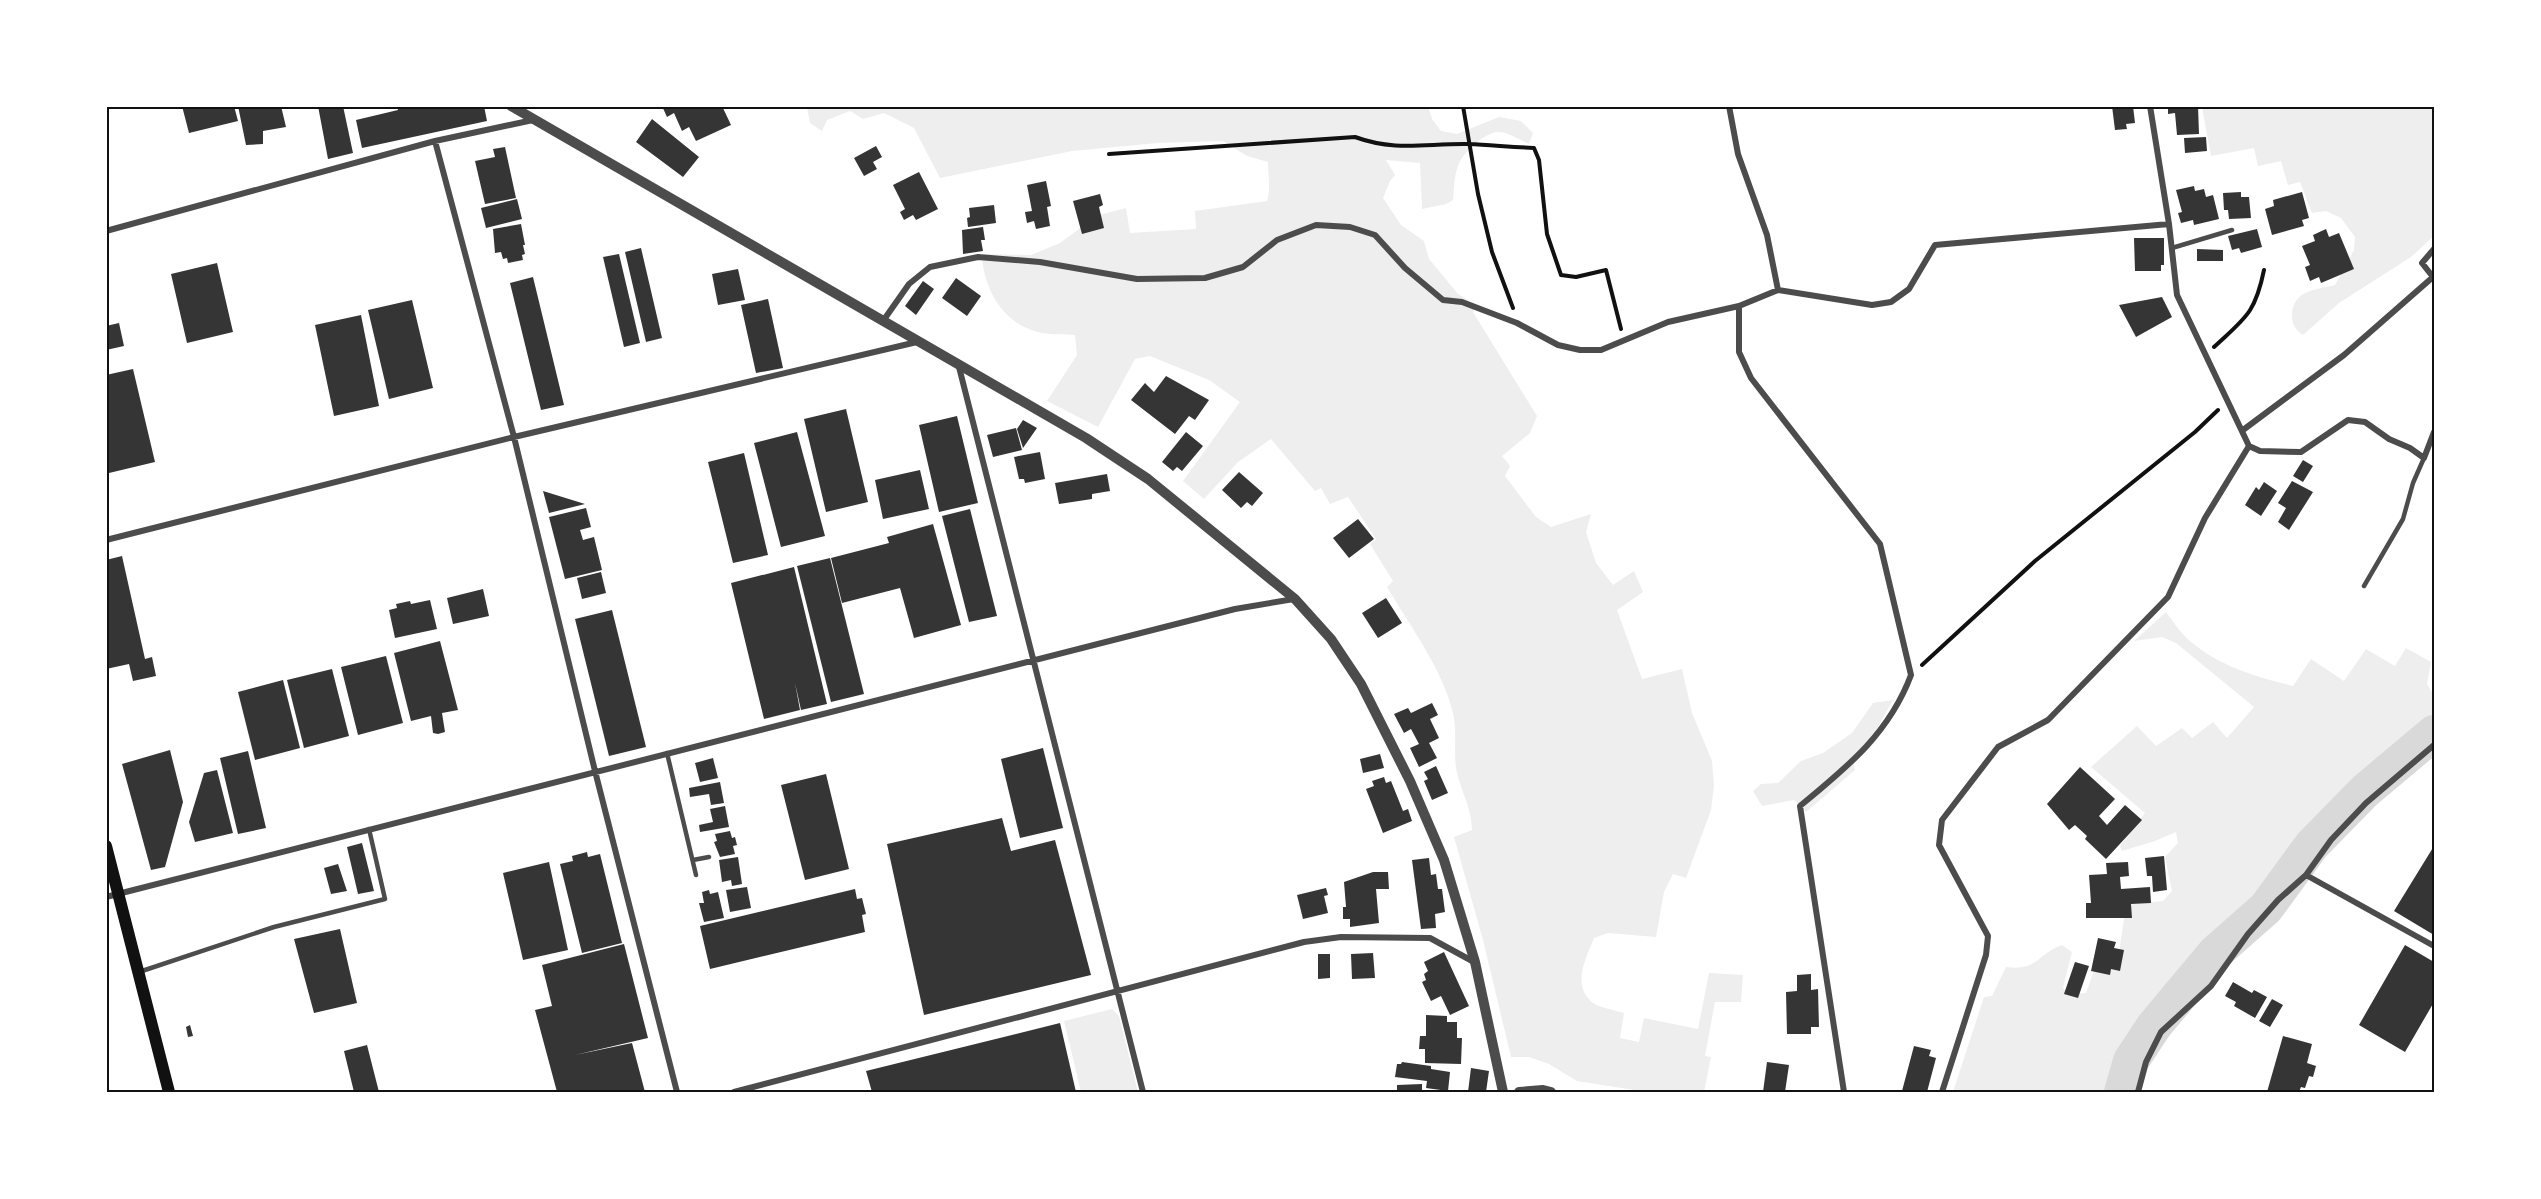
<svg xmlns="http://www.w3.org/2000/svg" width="2541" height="1199" viewBox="0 0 2541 1199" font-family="Rubik,sans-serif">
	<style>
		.green { fill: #eee }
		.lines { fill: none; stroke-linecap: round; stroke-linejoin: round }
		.river { stroke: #d9d9d9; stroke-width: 36 }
		.building { fill: #353535 }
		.path { stroke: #111; stroke-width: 4 }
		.service { stroke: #4c4c4c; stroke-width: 4.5 }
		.minor { stroke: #4c4c4c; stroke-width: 6 }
		.tertiary { stroke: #4c4c4c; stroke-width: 10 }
		.secondary { stroke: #111; stroke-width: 12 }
		.neatline { fill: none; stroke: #111; stroke-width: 2 }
	</style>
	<rect width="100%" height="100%" fill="#fff"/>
	<path class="green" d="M1428,106l4,13 9,12 16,3 42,-17 22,4 12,12 -4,11c-9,-4 -22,-13 -32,-12 -14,2 -35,21 -39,34 -4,10 -4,23 -5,34l-7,4 -24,5 -2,-46 -34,-3 9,15 -5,6 -7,17 18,27 23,16 5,18 29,35 20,12 -5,6 64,104 -7,17 -28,23 8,10 -5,10 31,41 15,10 40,-13 -5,18 10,31 17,22 21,-14 9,21 -26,18 25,69 40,-10 10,44 20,48 2,25 -3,24 -25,68 -13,-4 -9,18 -8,45 -48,-4 -14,5c-8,20 -23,48 -1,65 7,5 22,7 31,10l-4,25 19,4 5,-24 54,11 11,-56 34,2 -2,27h-26l-10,54 6,1 -7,35h-57l-70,-11 -28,-17 -20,-7h-18l-28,-117 -29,-103 18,-7c-1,-23 -8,-32 -14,-53 -6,-20 0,-43 -5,-64 -10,-43 -43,-87 -66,-126l6,-6 -23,-37 6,-5 -28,-42 -18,7 -9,-16 -6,3 -44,-52 -33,23 -34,37 -21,-18 57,-79 -31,-22 -59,-24 -15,3 -37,68 -51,-26 30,-46 -2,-20c-11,-1 -23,0 -33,-2 -38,-7 -59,-44 -60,-79l49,1 29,-12 19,-14 9,-11 38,-10 4,25 66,-4 -1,-18 72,-10c4,-14 1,-25 1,-39l-21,-6 -24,-15 -65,2 -86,8 -132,27 -26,-50 -30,-15 -21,6 -13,-8 -23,9 -5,11 -12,-8 -3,-16z
		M2202,107h232v129l-23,21 -72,46 -36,32c-8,-5 -11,-11 -11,-20 1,-25 23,-25 43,-30l19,-35 1,-13 -14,-19 -15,-7 -14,2 -12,-31 -12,3 -7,-24 -23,5 -4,-18 -43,8z
		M2166,612c7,9 14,21 24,29 29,25 66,36 103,45l18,-27 33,22 22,-32 29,17 11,-18 25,14 -4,22 7,12v42l-71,63 -45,46 -50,63 -52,49 -58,70 -23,34 -8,29h-174l31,-95 8,-1 14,-29c33,4 29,-12 56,-22l10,7 -9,36 7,6 16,-1 10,-28 21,2 9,-62 37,-4 9,-10 -7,-34 13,-14 -2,-11 -21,9 -33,10 -2,-5 25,-33 -54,-46 46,-41 19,20 26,-18 10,10 21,-16 14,16 27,-31 -78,-64 -14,-6 -28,4z
		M1893,700l-15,27 -25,32 2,11 -49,42 -12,-12 -32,6 -9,-15 8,-7 17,-1 23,-22 22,-8 29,-20 21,-30z
		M1112,1009l7,7 19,76h-57l-17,-71z"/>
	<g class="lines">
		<path class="river" d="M2122,1092l9,-31 23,-35 61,-73 51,-45 46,-63 53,-54 69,-58"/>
	</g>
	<path class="building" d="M182,106h52l4,15 -49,12z
		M238,106h43l5,21 -23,4v13l-17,1z
		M318,106h25l10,47 -25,6z
		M397,106h87l3,15 -125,27 -6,-28 42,-10z
		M662,106h60l9,19 -35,16 -7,-14 -7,4 -8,-18 -7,4z
		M2112,106h21l2,17 -9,1 1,5 -12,1z
		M2168,106h30l1,28 -22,1 -2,-22 -7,1z
		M652,119l47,38 -16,20 -47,-35z
		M2206,137l1,14 -22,2 -1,-15z
		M876,146l6,11 -9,5 4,7 -13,7 -10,-18z
		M505,147l11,51 -31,6 -10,-43 20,-4 -2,-8z
		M919,172l19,37 -22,11 -3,-5 -9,5 -4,-8 5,-3 -12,-24z
		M1046,181l5,25 -4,1 3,19 -14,3 -2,-8 -7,2 -2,-11 7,-1 -5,-26z
		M2194,186l1,5 9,-2 2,8 7,-2 6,24 -25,6 -1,-5 -12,3 -3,-10 4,-1 -6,-22z
		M2241,192v5h8l2,21 -22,1 -1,-9h-4l-1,-17z
		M2302,192l7,26 -7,2 2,6 -32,9 -7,-26 9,-3 -1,-6z
		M1100,194l3,11 -4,2 5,21 -22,6 -9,-33z
		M517,199l5,20 -36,9 -5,-20z
		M994,205l2,18 -28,4 -1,-9 3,-1 -1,-9z
		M521,224l4,21h-2l2,9 -3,1 1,5 -15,3 -1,-5 -4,1 -2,-7 -6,1 -2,-24z
		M983,227l2,13h-4l2,11 -20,3 -1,-24z
		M2257,229l5,18 -21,6 -2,-5 -7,2 -4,-14z
		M2326,229l3,8 10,-4 15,36 -33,14 -2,-6 -9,4 -5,-14 5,-2 -8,-19 13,-5 -2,-6z
		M2134,238h30v27h-3v6h-26z
		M641,248l21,90 -16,4 -21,-90z
		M2197,249l26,1v11h-26z
		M619,254l21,89 -16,4 -21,-90z
		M217,263l16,69 -46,11 -16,-69z
		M738,269l7,31 -27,5 -6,-31z
		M533,277l31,128 -23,5 -31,-127z
		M956,278l25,18 -14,20 -25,-18z
		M923,281l11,8 -18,26 -11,-9z
		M2162,297l10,20 -36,20 -17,-32z
		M768,299l15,69 -27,5 -15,-68z
		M412,300l21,88 -44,11 -21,-89z
		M361,315l18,91 -45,10 -19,-91z
		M119,323l5,23 -18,4v-24z
		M133,369l22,93 -46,11 -3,-10v-88z
		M1166,376l43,24 -14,20 -6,-4 -14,18 -44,-34 14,-17 9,9z
		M846,409l22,93 -42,10 -22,-93z
		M957,416l21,87 -39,9 -20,-87z
		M1023,420l14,8 -14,20 -6,-19z
		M1016,428l6,22 -29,7 -6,-22z
		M797,432l28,104 -44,11 -27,-104z
		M1186,432l17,14 -21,25 -5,-4 -4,4 -11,-9z
		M1040,452l5,27 -20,4 -1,-4h-5l-5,-22z
		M744,453l24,102 -35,8 -25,-101z
		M2303,460l10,6 -10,16 -10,-6z
		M920,470l9,39 -46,10 -8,-39z
		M1239,472l24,21 -11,13 -5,-4 -6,6 -19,-18z
		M1107,474l3,17 -18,3v5l-33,5 -4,-21z
		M2292,481l21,11 -24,38 -11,-8 8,-14 -8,-5z
		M2264,482l13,9 -16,25 -16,-11 11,-18 3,3z
		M543,491l42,13 -36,9z
		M586,508l5,19 -11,3 3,10 11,-3 8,33 -37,9 -16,-62z
		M970,509l27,107 -28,6 -27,-106z
		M1358,519l16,20 -25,19 -16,-20z
		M933,524l28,101 -47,13 -14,-50 -58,15 -11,-45 58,-15 -2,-6z
		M122,556l23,103 7,-2 4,19 -23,5 -4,-17 -23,5v-109z
		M830,558l34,136 -33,8 -34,-136z
		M794,567l33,137 -26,6 -6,-27 5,27 -36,9 -33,-136z
		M601,572l5,21 -24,6 -5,-21z
		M483,589l6,27 -36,8 -6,-26z
		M1386,598l16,25 -24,15 -16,-25z
		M430,600l7,29 -42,9 -6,-28 8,-2 -1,-4 14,-3 1,3z
		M612,610l34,137 -37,9 -34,-137z
		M440,641l18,69 -16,3 3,19 -7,2 -5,-1 -2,-17 -20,5 -17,-68z
		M386,656l17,67 -45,12 -17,-68z
		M332,669l17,67 -45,12 -17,-68z
		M283,680l17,68 -45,12 -17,-68z
		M1432,703l6,12 -8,4 9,19 -10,5 8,15 -18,9 -9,-19 9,-4 -8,-15 -7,4 -10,-19 14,-6 3,5z
		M1043,748l20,80 -43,10 -19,-79z
		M170,750l13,52 -18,65 -14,3 -29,-106z
		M248,751l18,77 -28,6 -18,-76z
		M1380,754l4,14 -21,5 -3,-14z
		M713,758l5,20 -18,4 -5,-19z
		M1436,766l12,27 -16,7 -8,-19 4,-2 -4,-7z
		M2080,767l35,32 -16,17 8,9 18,-20 17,15 -36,39 -21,-20 2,-3 -12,-11 -6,5 -22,-26z
		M217,770l16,63 -38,9 -6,-20 15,-49z
		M826,774l23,95 -44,11 -24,-95z
		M1384,777l2,6 5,-2 12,30 5,-2 4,12 -29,12 -17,-44 8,-3 -2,-5z
		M720,782l4,21 -13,2 -2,-11 -19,3 -1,-9z
		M725,806l4,21 -29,5 -1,-7 14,-3 -3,-13z
		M1002,818l9,33 44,-11 36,135 -167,40 -37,-171z
		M730,831l2,7 3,-1 2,8 -4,1 2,8 -15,3 -6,-15 3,-1 -2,-7z
		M362,843l12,48 -16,3 -11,-47z
		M2434,846v89l-40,-24z
		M587,852l1,5 12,-3 22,89 -40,10 -22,-89 13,-3 -1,-5z
		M2164,856l3,34 -14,2 -1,-16h-5l-2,-18z
		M738,857l4,27 -10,2 -1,-6 -9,2 -3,-22z
		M1429,858l2,17 5,-1 2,15h4l3,23 -10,2 1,14 -15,1 -9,-69z
		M549,862l19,88 -45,10 -20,-87z
		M2128,862l1,14 -9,1 1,12 29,-2 1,16 -20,1 1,14h-46v-15h5l-2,-28 18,-1 -1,-11z
		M338,864l9,27 -16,3 -7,-26z
		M1373,872h15l1,17h-13l3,34 -29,4v-8h-7v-12h3l-2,-25z
		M747,887l4,21 -21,4 -4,-22z
		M1326,888l2,7 -4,1 4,17 -25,6 -6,-24z
		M855,889l2,10 5,-1 4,16 -4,1 3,17 -155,37 -10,-43z
		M709,890l1,4 8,-2 6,26 -20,4 -5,-19h5l-2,-11z
		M340,929l17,74 -43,10 -20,-74z
		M2098,938l18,4 -2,6 10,2 -4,21 -9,-2 -1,6 -19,-4z
		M624,944l24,94 -73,17 57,-12 13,49h-88l-22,-82 17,-4 -10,-41z
		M2405,945l29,17v40l-29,50 -46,-27z
		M1444,952l25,54 -19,9 -9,-19 -10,5 -9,-19 4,-2 -2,-6 4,-3 -4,-9z
		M1373,953l2,25 -23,1 -1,-25z
		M1318,954h12v24l-12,1z
		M2075,962l14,4 -11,32 -14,-4z
		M1811,974v16l7,-1 1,38h-8v7h-24l-1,-42 11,-1v-16z
		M2233,982l19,11 2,-3 13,7 -12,21 -21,-12 2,-4 -11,-6z
		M2272,999l11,6 -13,22 -11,-6z
		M1426,1015l21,1v6h10v16h5l-1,26 -36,-1v-14h-6l1,-13h6z
		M1060,1023l16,69h-204l-6,-21z
		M190,1025l3,11 -5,1 -2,-10z
		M2283,1036l29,8 -5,19 9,3 -3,11 -4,-1 -4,12 -4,-1 -2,5h-32z
		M367,1045l12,47h-25l-10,-41z
		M1914,1046l17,4 -2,6 7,2 -9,34 -25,-1z
		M1402,1062l29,4v3l19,3 -2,19 -22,-3 1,-7 -32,-4 2,-13h4z
		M1767,1062l22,3 -4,27h-22z
		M1471,1068l18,3 -3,21h-18z
		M1422,1084v8h-25v-7z"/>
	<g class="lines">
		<path class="path" d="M1463,106l15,88 14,58 21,56
			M1109,154l246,-17c41,15 72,6 114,7 21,1 43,3 65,4l5,12 8,74 14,41 15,2 30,-7 15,59
			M2214,347c31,-29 41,-33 50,-77
			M1922,665l113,-104 160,-129 23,-22"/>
		<path class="service" d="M2172,248l60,-18
			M2364,586l39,-67 10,-36 11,-25
			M667,753l29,122
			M693,860l16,-3
			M139,972l135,-45 111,-28 -16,-70"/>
		<path class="minor" d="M1729,106l9,48 29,81 11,55
			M435,141l79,296 81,334 82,321
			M106,231l329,-90 98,-21
			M1739,306v46l12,26 129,166 31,131c-22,59 -65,93 -111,131l44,286
			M883,321l26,-37 21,-17 48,-10 62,5 97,17 68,-1 38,-11 34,-27 39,-15 34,2 25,8 30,33 38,32 19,2 55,21 41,22 22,5h21l67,-28 71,-16 39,-16 94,15 19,-3 18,-13 26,-44 234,-21
			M959,367l184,725
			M2243,430l101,-75 89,-78 -11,-14 12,-14
			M2249,446l11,5 41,1 47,-32 17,2 24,17 21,9 14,10 10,-26
			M106,540l408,-103 403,-95
			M2306,875l128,71
			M106,897l1129,-288 59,-10
			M734,1092l570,-150 37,-5 89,1 44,24
			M1942,1092l44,-137 2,-19 -49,-91 3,-25 56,-73 50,-27 120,-123 37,-79 44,-72 -72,-151 -8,-71 -19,-118
			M2138,1092l8,-30 15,-30 50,-46 37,-52 30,-34 28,-25 25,-35 35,-37 68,-58"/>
		<path class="tertiary" d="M511,106l575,332 62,41 147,120 36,40 30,45 49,97 34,79 31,102 28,130
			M1519,1092l24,-2 8,2"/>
		<path class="secondary" d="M106,846l63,246"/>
	</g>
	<rect width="2541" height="1199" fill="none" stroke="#ffffff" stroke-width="216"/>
	<rect x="108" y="108" width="2325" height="983" class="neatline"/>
</svg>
